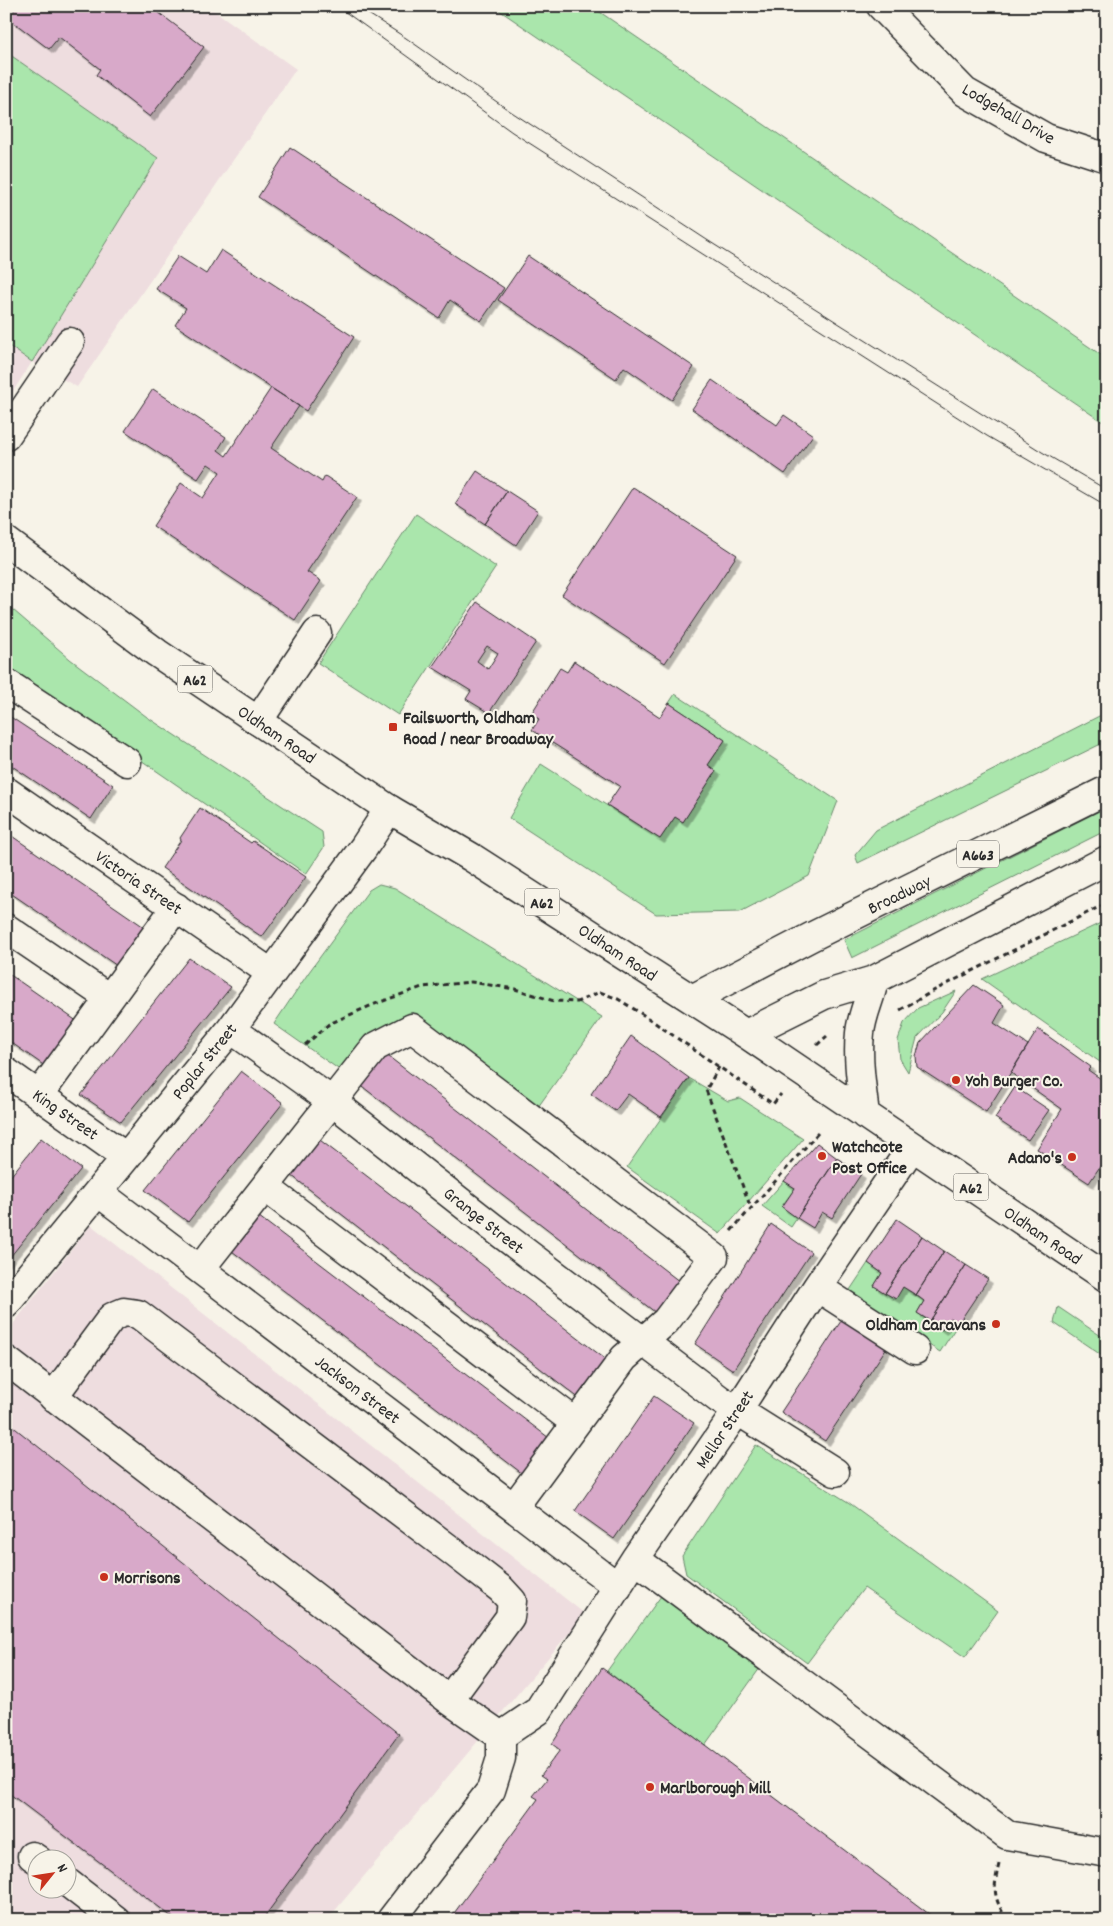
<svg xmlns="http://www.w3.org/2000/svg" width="1113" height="1926" viewBox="0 0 1113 1926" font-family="Dekko,sans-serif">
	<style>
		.built { fill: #eedddf; fill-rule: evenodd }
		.green { fill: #aae6ac; stroke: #6a886c }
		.building { fill: #d8a9c9; stroke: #2b2b2b; fill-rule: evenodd; filter: url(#shadow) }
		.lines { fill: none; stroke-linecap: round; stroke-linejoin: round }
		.minor-casing { stroke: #2b2b2b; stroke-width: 31 }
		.highway-casing { stroke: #2b2b2b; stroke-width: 31 }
		.path { stroke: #2b2b2b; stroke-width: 3; stroke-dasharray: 5 4; stroke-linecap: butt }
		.minor { stroke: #f7f3e8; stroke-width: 28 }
		.highway { stroke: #f7f3e8; stroke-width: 28 }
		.tram { stroke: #2b2b2b; stroke-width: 1 }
		.poi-dot { fill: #c8321e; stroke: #f7f3e8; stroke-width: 2 }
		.labels { text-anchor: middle; stroke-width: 4; stroke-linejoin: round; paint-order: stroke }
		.shield { fill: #f7f3e8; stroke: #686764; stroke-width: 1 }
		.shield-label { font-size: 16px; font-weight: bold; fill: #2b2b2b }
		.street-label { font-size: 18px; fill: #2b2b2b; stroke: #f7f3e8 }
		.poi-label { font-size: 18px; font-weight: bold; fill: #2b2b2b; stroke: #f7f3e8; text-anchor: start }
	</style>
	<defs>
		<filter id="shadow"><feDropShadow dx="4.5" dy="4.5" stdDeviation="0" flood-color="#0004"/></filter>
	</defs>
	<rect width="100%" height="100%" fill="#f7f3e8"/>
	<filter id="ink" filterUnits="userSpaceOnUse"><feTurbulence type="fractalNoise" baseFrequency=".02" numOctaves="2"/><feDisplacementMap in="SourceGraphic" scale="10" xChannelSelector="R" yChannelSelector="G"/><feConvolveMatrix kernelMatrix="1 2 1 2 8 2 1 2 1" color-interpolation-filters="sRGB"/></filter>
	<g filter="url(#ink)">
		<path class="built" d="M6,6h202l88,63 -219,318 -45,-25 -26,40z
			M91,1225l494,389 -258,306h-311l-10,-7v-580zM38,1858h30v30h-30z"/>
		<path class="green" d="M493,6h98l516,353v66z
			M6,52l152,106 -126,204 -26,-18z
			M416,514l80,53 -98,148 -80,-52z
			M6,604l64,55 77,58 175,115 2,15 -18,27 -300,-207z
			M675,694l163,107 -29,75 -69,36 -84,2 -147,-96 32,-54 119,75 15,-22 8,5 33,-51 -8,-6 17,-25 -56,-37z
			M1107,712v29l-249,122 -3,-8 21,-25z
			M1107,807v23l-255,128 -8,-18z
			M379,884l16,4 207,129 -64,90 -130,-92 -42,27 -22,31 -70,-49 35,-52 60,-82z
			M1107,920v147l-125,-88z
			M956,991l-14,21 -25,26 -9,34 -8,-13 -2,-19 6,-17 14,-15z
			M689,1078l39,23 12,-3 63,41 -83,95 -93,-67z
			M784,1181l11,7 -13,18 15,12 -6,9 -29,-21z
			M868,1263l14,10 -8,13 21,13 8,-12 21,14 -7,12 25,16 8,-11 8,6 -18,28 -92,-59z
			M1058,1307l49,33v19l-53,-36z
			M756,1445l92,57 150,109 -33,46 -101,-69 -57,75 -121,-89 -4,-18z
			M661,1596l99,72 -55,77 -98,-74z"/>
		<path class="building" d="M17,6h133l54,41 -54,70 -54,-42 4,-6 -41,-32 -10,12 -41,-31z
			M290,147l214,141 -23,33 -31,-21 -11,18 -181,-121z
			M221,250l133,87 -48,74 -131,-86 11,-17 -30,-19 22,-33 28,18z
			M528,256l166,111 -22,33 -48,-33 -8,12 -118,-79z
			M712,380l65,45 7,-10 29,20 -28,39 -93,-65z
			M271,388l28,18 -28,42 51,34 3,-6 32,21 -50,75 14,9 -26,39 -142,-94 28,-43 22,15 17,-26 -12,-8 -10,15 -73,-48 28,-42 73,48 -8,13 8,6z
			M477,471l30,20 -22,33 -30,-20z
			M633,487l104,68 -72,108 -103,-68z
			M507,491l31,20 -22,34 -31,-21z
			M477,602l59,40 -47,71 -23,-14 5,-8 -39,-24zM487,646l11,7 -10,16 -11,-8z
			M574,661l86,56 9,-14 56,37 -17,25 8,6 -33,51 -8,-5 -15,22 -53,-34 13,-19 -88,-56 7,-11 -8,-5 29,-46 7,4z
			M6,714l107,71 -22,34 -85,-57z
			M200,808l51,35 2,-2 53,36 -44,60 -100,-69 19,-28 -1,-2z
			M6,832l144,99 -27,39 -117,-80z
			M189,958l42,29 -110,135 -40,-27z
			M6,972l75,52 -32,45 -43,-30z
			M974,985l30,20 -10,18 34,22 -42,67 -69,-45 -1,-11 4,-13z
			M1038,1029l53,38 -3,3 19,13v73l-18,27 -52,-34 25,-40 -51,-36z
			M631,1036l58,42 -28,39 -33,-23 -13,17 -24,-17z
			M384,1053l300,232 -24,31 -301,-232z
			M241,1071l42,32 -95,119 -43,-32z
			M1015,1087l34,23 -21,30 -33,-22z
			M316,1137l297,228 -28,38 -298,-231z
			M41,1138l40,31 -75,93v-80z
			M817,1143l20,15 -40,60 -15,-11 13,-19 -11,-7z
			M837,1158l24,16 -29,44 -10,-6 -9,16 -16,-10z
			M254,1213l299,228 -25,37 -300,-230z
			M897,1219l25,17 -37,57 -11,-7 8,-13 -14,-10z
			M771,1224l40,28 -78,118 -38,-26z
			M922,1236l22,15 -28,44 -13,-8 -7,12 -11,-6z
			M944,1251l22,14 -36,56 -13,-8 7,-12 -8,-6z
			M966,1265l22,14 -30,45 -8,-6 -8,12 -12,-9z
			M843,1318l44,29 -62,94 -44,-29z
			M654,1396l40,27 -80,116 -39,-28z
			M6,1421l393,313 -137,186h-86l-170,-129z
			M602,1668l103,77 232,175h-488l89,-121 -5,-3 14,-17 -6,-4 19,-25 -8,-6z"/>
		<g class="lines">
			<g class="minor-casing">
				<path id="minor" d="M881,6l84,86 81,46 61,20
					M6,436l64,-94
					M6,683l121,79
					M258,721l59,-88
					M6,791l265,182
					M6,928l103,70
					M231,1029l102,73 158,124 228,173 116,73
					M6,1072l120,85
					M39,1095l137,-188
					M265,1187l311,236
					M98,1192l520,395
					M200,1269l175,-222 37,-19 302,229 -48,64 -42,37 -110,149
					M817,1287l98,63
					M6,1304l225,-275 133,-182 25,-38
					M6,1360l443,340 52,36 37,-25 97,-152 102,-148 80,-124 95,-140
					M53,1397l59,-80 12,-5 14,2 314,237 49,38 11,12 -2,16 -61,83
					M635,1559l372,276 100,18
					M32,1856l6,4
					M68,1883l48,37
					M391,1920l100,-130 10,-32v-22"/>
			</g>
			<g class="highway-casing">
				<path id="highway" d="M6,541l151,112 101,68 131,88 82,48 275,177 361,244
					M692,999l119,-62 296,-147
					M746,1034l78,-39 50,-15 233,-120
					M865,1115c-3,-27 -8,-55 -5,-82 2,-20 11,-35 14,-53"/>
			</g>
			<path class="path" d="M900,1010l35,-20 172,-87
				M305,1045l24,-21 43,-19 50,-18 49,-5 44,7 39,12 23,1 23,-10 18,7 24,15 131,90 8,-10
				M817,1045l10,-9
				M719,1067l-13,23 45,118
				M731,1231l87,-98
				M999,1864c-6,25 -6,33 8,56"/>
			<use href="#minor" class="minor"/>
			<use href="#highway" class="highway"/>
			<path class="tram" d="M337,6l175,126 475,304 120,70
				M356,6l50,32 101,71 200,131 335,212 65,38"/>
		</g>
	</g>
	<g class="poi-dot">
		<rect x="388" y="722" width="10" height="10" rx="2.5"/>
		<circle cx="956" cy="1080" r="5"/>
		<circle cx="822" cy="1156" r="5"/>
		<circle cx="1072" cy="1157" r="5"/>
		<circle cx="996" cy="1324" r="5"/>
		<circle cx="104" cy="1577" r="5"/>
		<circle cx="650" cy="1787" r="5"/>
	</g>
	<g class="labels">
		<g class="shield">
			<rect x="177.5" y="665.5" width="35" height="27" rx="4"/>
			<rect x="957" y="840.5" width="42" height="27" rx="4"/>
			<rect x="524.5" y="888.5" width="35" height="27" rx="4"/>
			<rect x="953.5" y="1173.5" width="35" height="27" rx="4"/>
		</g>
		<g class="shield-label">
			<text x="195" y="685">A62</text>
			<text x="978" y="860">A663</text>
			<text x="542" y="908">A62</text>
			<text x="971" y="1193">A62</text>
		</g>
		<g class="street-label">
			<text transform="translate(1009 113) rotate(30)" y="6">Lodgehall Drive</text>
			<text transform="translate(277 734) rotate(34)" y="6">Oldham Road</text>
			<text transform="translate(139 882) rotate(34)" y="6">Victoria Street</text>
			<text transform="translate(899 894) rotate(-26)" y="6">Broadway</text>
			<text transform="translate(618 952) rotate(33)" y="6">Oldham Road</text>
			<text transform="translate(204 1061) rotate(-51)" y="6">Poplar Street</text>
			<text transform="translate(66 1114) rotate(35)" y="6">King Street</text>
			<text transform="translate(484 1220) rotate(38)" y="6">Grange Street</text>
			<text transform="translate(1043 1235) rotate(34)" y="6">Oldham Road</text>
			<text transform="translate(358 1389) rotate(37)" y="6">Jackson Street</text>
			<text transform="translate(724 1429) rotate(-56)" y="6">Mellor Street</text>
		</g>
		<g class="poi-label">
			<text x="403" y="723">Failsworth, Oldham<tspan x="403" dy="21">Road / near Broadway</tspan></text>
			<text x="966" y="1086">Yoh Burger Co.</text>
			<text x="832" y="1152">Watchcote<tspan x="832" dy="21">Post Office</tspan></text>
			<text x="1062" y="1163" text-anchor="end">Adano's</text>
			<text x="986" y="1330" text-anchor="end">Oldham Caravans</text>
			<text x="114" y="1583">Morrisons</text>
			<text x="660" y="1793">Marlborough Mill</text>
		</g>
	</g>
	<rect width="1113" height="1926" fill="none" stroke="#f7f3e8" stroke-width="25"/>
	<rect x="12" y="12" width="1088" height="1901" fill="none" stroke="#2b2b2b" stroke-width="2" filter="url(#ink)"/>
	<g transform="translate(52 1874) rotate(60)"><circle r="24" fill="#f7f3e8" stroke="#a5a39c"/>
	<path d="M0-4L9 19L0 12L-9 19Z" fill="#c8321e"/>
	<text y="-8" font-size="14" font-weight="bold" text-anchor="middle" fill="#2b2b2b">N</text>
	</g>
</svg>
